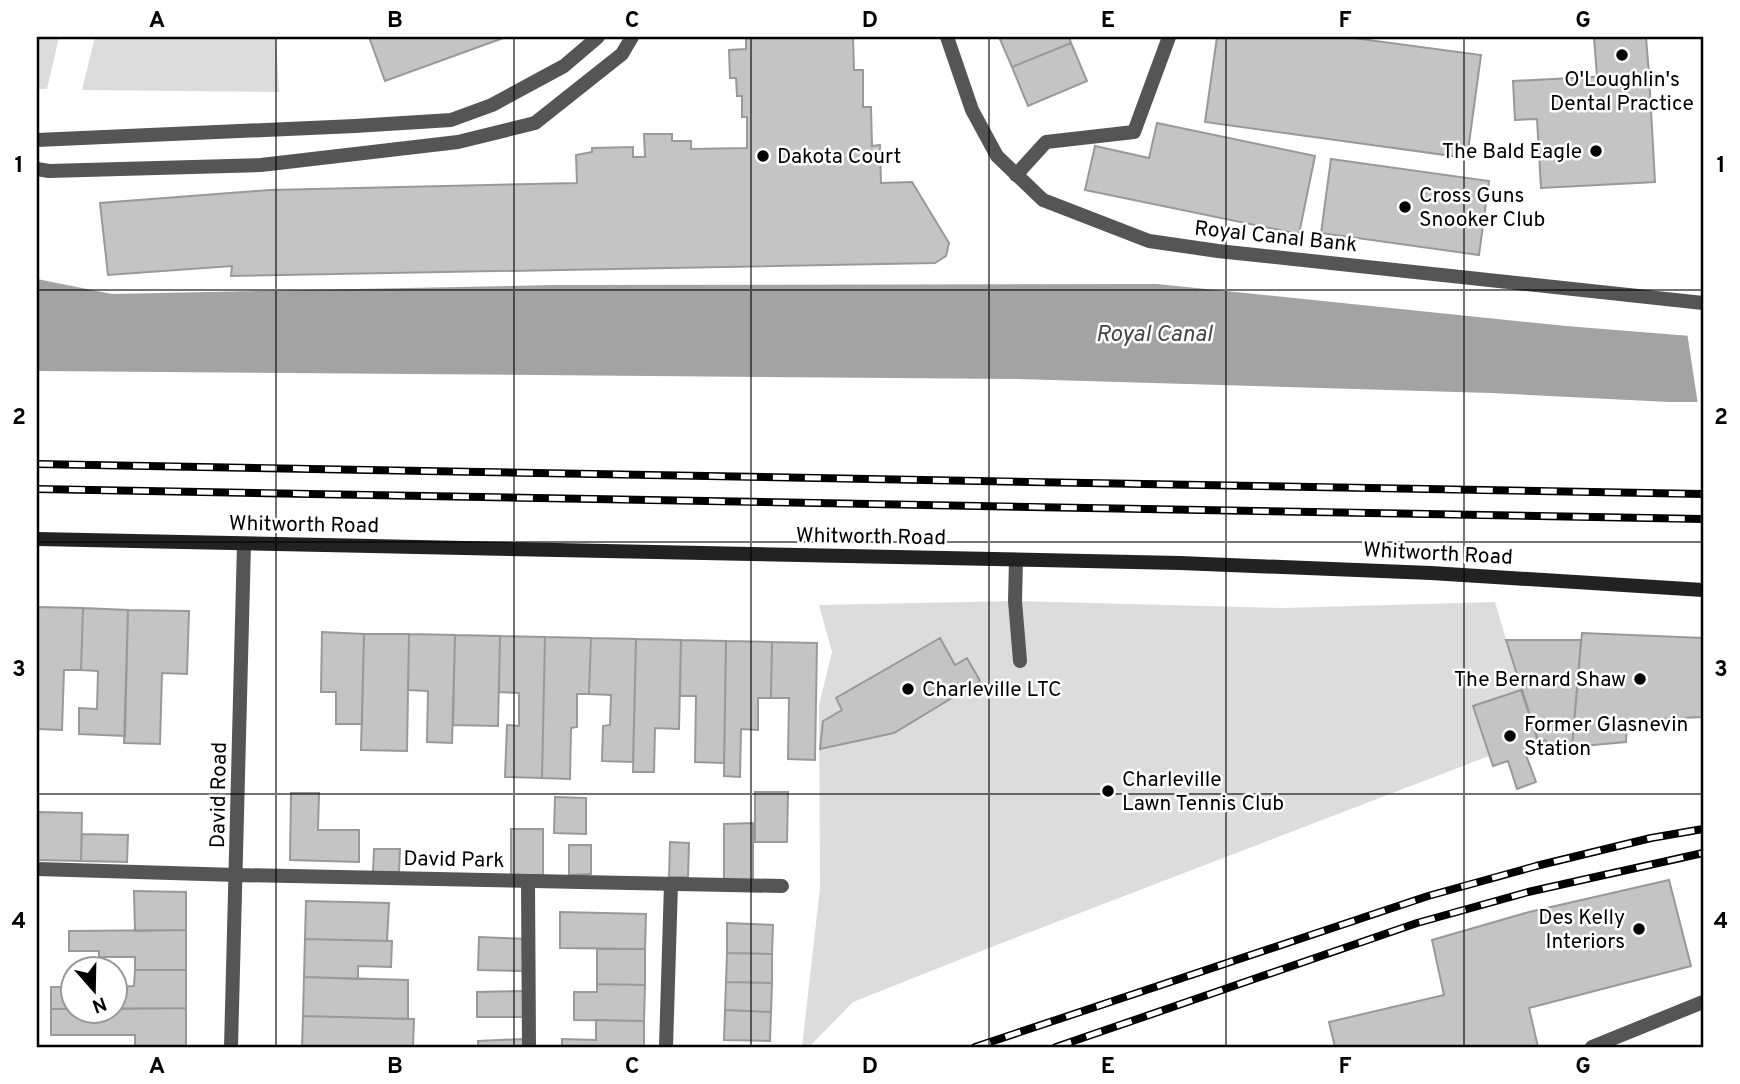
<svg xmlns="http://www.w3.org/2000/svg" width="1740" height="1084" viewBox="0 0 1740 1084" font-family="Overpass,sans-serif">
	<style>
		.green { fill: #dcdcdc }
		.water { fill: #a3a3a3 }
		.pier { fill: #fff }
		.building { fill: #c4c4c4; stroke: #999; stroke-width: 2 }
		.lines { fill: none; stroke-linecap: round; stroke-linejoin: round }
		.lane { stroke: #555; stroke-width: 14 }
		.street { stroke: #555; stroke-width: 14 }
		.secondary { stroke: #222; stroke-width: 14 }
		.rail-casing { stroke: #000; stroke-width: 8 }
		.rail { stroke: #fff; stroke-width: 5; stroke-dasharray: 16; stroke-linecap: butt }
		.grid { fill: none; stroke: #000; stroke-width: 2; stroke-opacity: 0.55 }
		.poi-dot { fill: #000; stroke: #fff; stroke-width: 2.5 }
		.labels { text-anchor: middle; stroke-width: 5; stroke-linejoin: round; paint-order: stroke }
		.poi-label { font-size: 21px; fill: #000; stroke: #fff; text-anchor: start }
		.street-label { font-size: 21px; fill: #000; stroke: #fff }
		.water-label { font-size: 23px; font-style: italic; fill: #444; stroke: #fff }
		.neatline { fill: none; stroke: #000; stroke-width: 2.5 }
		.grid-label { font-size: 23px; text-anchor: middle; font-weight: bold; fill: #000 }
	</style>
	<rect width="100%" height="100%" fill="#fff"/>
	<path class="green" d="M37,37h22l-12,52h-10z
		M95,37h181l3,55 -197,-2z
		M1015,601l268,7 212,-6 26,88 -48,16 16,50 -490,188 -146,58 -44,45h-7l18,-159 -1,-183 13,-53 -13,-47z"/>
	<path class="water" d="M37,279l75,15 442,-9 603,-1 409,42 137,11v65h-34l-178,-9 -474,-14 -980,-8z"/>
	<path class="pier" d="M1687,332l16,2v71h-5z"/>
	<path class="building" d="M369,37h137l-121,44z
		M746,37h107l1,33h9v37h8l1,39 8,-1 1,38 31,-1 37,61 -3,13 -11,7 -704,13 1,-10 -124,9 -8,-72 170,-13 307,-7 -1,-28 16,-3v-4l41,-1v10h12l-1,-23h28v7h19v8l56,-1v-31h-5v-21h-5l-1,-18h-6l-1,-28 17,-1z
		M999,37h70l2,6 -59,24z
		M1217,37h129l135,18 -14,103 -262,-36z
		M1594,37h52l3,37 -52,3z
		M1071,43l16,38 -59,25 -16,-39z
		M1649,74l6,108 -114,6 -4,-69 -22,1 -2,-39z
		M1157,123l158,33 -16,78 -214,-44 10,-44 54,12z
		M1331,159l158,22 -10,74 -158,-22z
		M38,607l45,1 -2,62h-17l-2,60 -25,-1z
		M83,608l45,2 -3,126 -46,-2v-26l18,1 1,-38 -17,-1z
		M128,610l61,1 -2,63 -25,-1 -2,71 -36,-1z
		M322,632l42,2 -2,90h-26v-32h-15z
		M1582,633l121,5v79l-49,2v7l-27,-2 -1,18 -54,5z
		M364,634h45l-2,117 -46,-1z
		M409,634l46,1 -3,108 -25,-1 1,-51 -20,-1z
		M455,635l45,1 -2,90 -45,-1z
		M500,636l45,1 -3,141 -37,-1 2,-52 12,1v-33l-20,-1z
		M545,637l46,1 -2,56h-12v33l-6,1 -1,51 -28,-1z
		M591,638l45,1 -3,123 -31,-1 1,-35 7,-1 1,-30 -22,-1z
		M940,638l15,27 12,-7 13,23 -86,52 -74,16 3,-28 19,-11 -6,-12z
		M636,639l45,1 -2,89 -24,-1 -1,44h-21z
		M681,640l45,1 -2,122 -29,-1 1,-66h-16z
		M1506,640h75l-9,107 -23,1 -4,-8 -6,3z
		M726,641l46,1 -1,56h-13v32l-17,-1 -1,48 -16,-1z
		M772,642l45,1 -2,117 -27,-1 1,-61h-18z
		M1521,690l20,60 -15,5 10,27 -19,7 -9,-28 -15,5 -20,-60z
		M755,792h33l-1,50h-32z
		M291,793h28l-1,37h41v32l-69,-2z
		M555,797l31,1v36l-32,-1z
		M37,812l45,1 -1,48 -44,-1z
		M753,823v57h-29v-56z
		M511,829h32v46h-32z
		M82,834l46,1 -1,27 -46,-1z
		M670,842l19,1 -1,34h-19z
		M569,845h22v29l-22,1z
		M374,849h26l-1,23h-26z
		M1669,880l22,86 -162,42 9,39h-203l-6,-25 115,-27 -12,-55 97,-28z
		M134,891l52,1v38l-51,1z
		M306,901l83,2 -2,38 -82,-2z
		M560,912l86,2 -1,35 -85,-1z
		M727,923l46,2 -1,29 -45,-1z
		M186,930v40h-51v-13h-36v-6h-30v-20z
		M479,937l48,2 -1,32 -48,-1z
		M305,939l87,2 -1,26 -33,-1v13l-54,-2z
		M597,949h48v36l-48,-1z
		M727,953l45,1v29l-46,-1z
		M135,970h51v38l-70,1v-22l18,-1z
		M304,977l104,3v39l-105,-3z
		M726,982l46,1 -1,29 -46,-2z
		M597,984l48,1 -1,36 -70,-1v-28h23z
		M51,987h23v22h-23z
		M526,991v26h-49v-25z
		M186,1008v39h-51v-12h-84v-26z
		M725,1010l46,2 -1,29 -46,-1z
		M303,1016l111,3 -1,28h-111z
		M596,1020l48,1v26h-82v-8l34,1z
		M523,1039l1,8h-46v-6z"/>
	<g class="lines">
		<path class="lane" d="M37,140l318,-14 96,-6 41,-15 72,-39 34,-29
			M1016,175l30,-33 88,-10 35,-95
			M1016,560l-1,41 5,60
			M37,869l200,6
			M528,882l1,165"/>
		<path class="street" d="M947,37l25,73 25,46 46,44 106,41 69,10 485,52
			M37,169l12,2 212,-6 197,-23 77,-19 87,-69 10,-17
			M237,875l545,11
			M231,1047l13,-503
			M666,1047l5,-163
			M1592,1047l111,-45"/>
		<path class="secondary" d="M37,539l1143,24 251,10 272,17"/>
		<g class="rail-casing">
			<path id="rail" d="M37,464l1666,30
				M37,489l1666,30
				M975,1047l453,-151 108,-30 115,-28 52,-9
				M1056,1047l361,-124 111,-31 175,-39"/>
		</g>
		<use href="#rail" class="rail"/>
	</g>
	<path class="grid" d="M276,37v1010M514,37v1010M751,37v1010M989,37v1010M1226,37v1010M1464,37v1010M37,290h1666M37,542h1666M37,794h1666"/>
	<g class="poi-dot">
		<circle cx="1622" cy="55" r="7"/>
		<circle cx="1596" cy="151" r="7"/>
		<circle cx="763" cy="156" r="7"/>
		<circle cx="1405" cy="207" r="7"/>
		<circle cx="1640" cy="679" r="7"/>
		<circle cx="908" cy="689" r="7"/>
		<circle cx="1510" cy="736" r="7"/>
		<circle cx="1108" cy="791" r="7"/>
		<circle cx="1639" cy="929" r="7"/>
	</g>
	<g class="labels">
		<g class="poi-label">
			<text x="1622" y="86" text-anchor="middle">O'Loughlin's<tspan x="1622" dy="24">Dental Practice</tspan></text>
			<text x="1582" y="158" text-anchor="end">The Bald Eagle</text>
			<text x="777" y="163">Dakota Court</text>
			<text x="1419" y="202">Cross Guns<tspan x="1419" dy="24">Snooker Club</tspan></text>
			<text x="1626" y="686" text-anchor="end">The Bernard Shaw</text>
			<text x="922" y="696">Charleville LTC</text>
			<text x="1524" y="731">Former Glasnevin<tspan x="1524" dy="24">Station</tspan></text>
			<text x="1122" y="786">Charleville<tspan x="1122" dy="24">Lawn Tennis Club</tspan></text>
			<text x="1625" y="924" text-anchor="end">Des Kelly<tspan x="1625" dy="24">Interiors</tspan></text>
		</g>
		<g class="street-label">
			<text transform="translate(1276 236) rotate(6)" y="7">Royal Canal Bank</text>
			<text transform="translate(304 524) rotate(1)" y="7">Whitworth Road</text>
			<text transform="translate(871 536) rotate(1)" y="7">Whitworth Road</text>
			<text transform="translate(1438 553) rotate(3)" y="7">Whitworth Road</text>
			<text transform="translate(218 795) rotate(-89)" y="7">David Road</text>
			<text transform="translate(454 859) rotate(1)" y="7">David Park</text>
		</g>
		<g class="water-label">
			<text x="1154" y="341">Royal Canal</text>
		</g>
	</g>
	<rect width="1740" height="1084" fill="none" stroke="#ffffff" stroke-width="77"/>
	<g transform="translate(94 990) rotate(160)"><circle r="33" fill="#ffffff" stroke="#999999" stroke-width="2"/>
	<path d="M0-5L12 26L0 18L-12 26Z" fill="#000000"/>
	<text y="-10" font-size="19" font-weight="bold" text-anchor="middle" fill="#000000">N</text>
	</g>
	<rect x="38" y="38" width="1664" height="1008" class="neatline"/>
	<g class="grid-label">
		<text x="157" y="27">A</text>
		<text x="395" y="27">B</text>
		<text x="632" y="27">C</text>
		<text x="870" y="27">D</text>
		<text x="1108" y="27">E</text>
		<text x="1345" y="27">F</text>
		<text x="1583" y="27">G</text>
		<text x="19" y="172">1</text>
		<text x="1721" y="172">1</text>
		<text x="19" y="424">2</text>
		<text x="1721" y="424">2</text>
		<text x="19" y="676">3</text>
		<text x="1721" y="676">3</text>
		<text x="19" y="928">4</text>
		<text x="1721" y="928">4</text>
		<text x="157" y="1073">A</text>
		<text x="395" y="1073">B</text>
		<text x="632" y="1073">C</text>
		<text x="870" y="1073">D</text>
		<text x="1108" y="1073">E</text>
		<text x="1345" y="1073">F</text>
		<text x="1583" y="1073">G</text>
	</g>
</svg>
